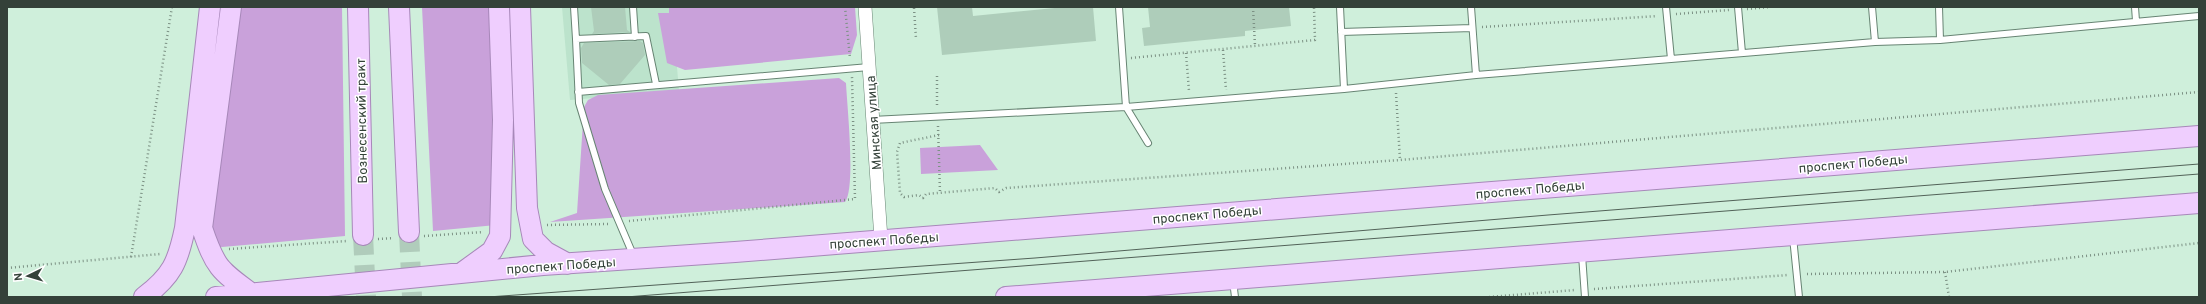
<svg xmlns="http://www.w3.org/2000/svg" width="2206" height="304" viewBox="0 0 2206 304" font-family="Overpass,sans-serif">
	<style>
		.built { fill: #bce3cc }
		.green { fill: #c9a1da }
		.building { fill: #aecdba }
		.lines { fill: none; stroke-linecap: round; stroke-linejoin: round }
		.primary-tunnel { stroke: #b0ccbb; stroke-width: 20; stroke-dasharray: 20 10; stroke-linecap: butt }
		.service-casing { stroke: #678473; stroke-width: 8 }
		.minor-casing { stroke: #678473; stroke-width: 14 }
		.primary-casing { stroke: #a788b9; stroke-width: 22 }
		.path { stroke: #7c9184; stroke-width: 2.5; stroke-dasharray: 1 3; stroke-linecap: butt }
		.service { stroke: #fff; stroke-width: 6 }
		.minor { stroke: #fff; stroke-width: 13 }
		.primary { stroke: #efcefe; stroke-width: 20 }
		.tram { stroke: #526258; stroke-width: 1 }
		.labels { text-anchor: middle; stroke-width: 3; stroke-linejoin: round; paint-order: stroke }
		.street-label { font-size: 13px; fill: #344139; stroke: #fff }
	</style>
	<rect width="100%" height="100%" fill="#cfefdb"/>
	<path class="built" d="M562,7h110l7,84 -109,9z"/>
	<path class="green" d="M234,7h108l3,229 -123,11 -9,-1 -4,-16z
		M422,7h71l3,218 -63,6z
		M669,7h186l2,28 -6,19 -166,16 -18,-7 -9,-50h11z
		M839,78l7,5c1,22 10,105 -1,119l-295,20 27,-9 7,-106 4,-7 10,-5z
		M980,145l18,25 -77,4 -1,-26z"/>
	<path class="building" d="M591,7h34l2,23 3,2 -38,2 2,-3z
		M937,7h35l1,9 92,-9h28l3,34 -154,14z
		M1148,7h141l2,19 -46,5v5l-101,10 -2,-18 8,-1z
		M640,41l3,2 2,12 -25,29 -11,1 -27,-22 -1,-15 3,-5z"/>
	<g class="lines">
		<path class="primary-tunnel" d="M409,232l3,65
			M363,235l3,62"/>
		<g class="service-casing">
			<path id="service" d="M574,7l2,32
				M633,7l2,30
				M1119,7l7,100 22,36
				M1340,7l4,82
				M1471,7l5,68
				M1666,7l5,52
				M1738,7l4,46
				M1872,7l3,35
				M1939,7l1,33
				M2135,7l1,14
				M1341,32l131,-4
				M578,92l291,-25
				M872,120l254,-13 218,-18 132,-14 195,-16 204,-17 65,-2 259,-24
				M1793,237l6,60
				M1582,255l3,42
				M634,257l-29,-68 -26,-86 -3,-64 70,-3 10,48
				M1233,281l2,16"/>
		</g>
		<g class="minor-casing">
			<path id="minor" d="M865,7l16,232"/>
		</g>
		<g class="primary-casing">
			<path id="primary" d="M231,7l-29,221c13,39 17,42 50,66
				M358,7l5,228
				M399,7l10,225
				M520,7l7,201 6,31 13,13 22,12
				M463,272l29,-21 8,-15 3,-116 -4,-113
				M144,297c28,-21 34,-35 41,-69l25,-221
				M216,297l327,-32 192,-13 1464,-116
				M1006,297l1193,-94"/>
		</g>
		<path class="path" d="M845,7l5,51
			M1253,7l2,39
			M914,8l2,31
			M1747,9l24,-2
			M1676,14l53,-4
			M1482,27l175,-11
			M1223,50l3,40
			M1186,53l3,38
			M1131,58l184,-18 -1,-33
			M937,76v31
			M1396,93l4,67
			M938,126l2,67
			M939,135l-39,8 -3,9 3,41 4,4 15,-2 4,3 3,-4 69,-6 4,4 7,-4 394,-28 799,-68
			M629,221l226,-22 -3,-122
			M547,225l63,-1
			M424,236l59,-4
			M378,239l15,-1
			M229,249l118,-8
			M131,257l41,-250
			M7,268l153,-14
			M1945,272l4,25
			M1807,274l138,-2 254,-29
			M1594,289l194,-14
			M1489,297l86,-7"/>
		<use href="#service" class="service"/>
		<use href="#minor" class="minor"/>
		<use href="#primary" class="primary"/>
		<path class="tram" d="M488,297l547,-39 513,-43 651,-51
			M626,297l1573,-123"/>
	</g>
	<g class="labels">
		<g class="street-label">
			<text transform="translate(361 121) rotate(-91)" y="5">Вознесенский тракт</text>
			<text transform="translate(873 123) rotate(-94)" y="5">Минская улица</text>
			<text transform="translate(1853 163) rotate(-5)" y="5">проспект Победы</text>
			<text transform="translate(1530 189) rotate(-5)" y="5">проспект Победы</text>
			<text transform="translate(1207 214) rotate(-5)" y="5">проспект Победы</text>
			<text transform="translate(884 240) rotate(-4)" y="5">проспект Победы</text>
			<text transform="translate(561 265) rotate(-4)" y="5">проспект Победы</text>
		</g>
	</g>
	<rect width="2206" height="304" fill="none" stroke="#344139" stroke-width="16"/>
	<g transform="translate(28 276) rotate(265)" stroke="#ffffff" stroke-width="3" paint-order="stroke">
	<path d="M0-3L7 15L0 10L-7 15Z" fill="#344139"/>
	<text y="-6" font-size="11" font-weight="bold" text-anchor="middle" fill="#344139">N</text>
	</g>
</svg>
